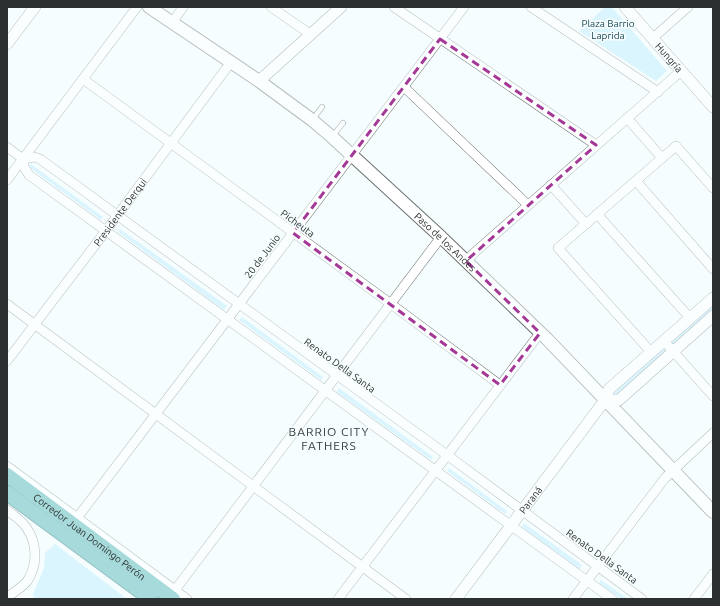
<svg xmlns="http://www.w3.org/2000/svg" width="720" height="606" viewBox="0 0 720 606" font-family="Ubuntu,sans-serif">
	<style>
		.green { fill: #b8ecfc }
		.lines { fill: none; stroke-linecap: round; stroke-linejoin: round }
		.service-casing { stroke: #6c7173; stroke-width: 6 }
		.minor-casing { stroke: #6c7173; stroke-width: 10 }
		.tertiary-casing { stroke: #6c7173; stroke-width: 12 }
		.secondary-casing { stroke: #6c7173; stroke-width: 14 }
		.trunk-casing { stroke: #1f7677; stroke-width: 16 }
		.service { stroke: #fff; stroke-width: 4.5 }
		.minor { stroke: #fff; stroke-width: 9 }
		.tertiary { stroke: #fff; stroke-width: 11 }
		.secondary { stroke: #fff; stroke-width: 12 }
		.trunk { stroke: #46afb0; stroke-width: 14 }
		.marked { fill: none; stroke: #a43897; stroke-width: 3; stroke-dasharray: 8 5; stroke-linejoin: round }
		.labels { text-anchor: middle; stroke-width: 3.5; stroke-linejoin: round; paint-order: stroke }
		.park-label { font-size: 10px; fill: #103f4b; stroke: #f6fdff }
		.street-label { font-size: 10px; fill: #2d3030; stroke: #f6fdff }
		.quarter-label { font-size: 12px; letter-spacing: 1px; fill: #373c3e; stroke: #f6fdff }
	</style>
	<rect width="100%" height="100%" fill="#f6fdff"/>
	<path class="green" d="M605,7h7l55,64 -11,10 -77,-50z
		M31,164l72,53 -2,3 -72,-53z
		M120,229l107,77 -3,4 -106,-78z
		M713,303v8l-39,34 -3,-1v-5z
		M242,317l81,60 -2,3 -82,-60z
		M663,347l4,3 -49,46 -4,-1 -1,-4z
		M339,388l94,69 -2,3 -94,-68z
		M449,468l58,43 -2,3 -58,-43z
		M524,523l58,42 -3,4 -57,-42z
		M55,544l72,55h-93l-1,-5 11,-26 1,-15z
		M601,580l27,19h-7l-22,-16z"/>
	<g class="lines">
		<g class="service-casing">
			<path id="service" d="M313,119l9,-12
				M332,137l11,-14"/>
		</g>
		<g class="minor-casing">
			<g id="minor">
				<path d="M271,7l39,27"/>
				<path d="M394,7l202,138"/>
				<path d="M531,7l127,85"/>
				<path d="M172,23l11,-16"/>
				<path d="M653,38l35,-31"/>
				<path d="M83,79l308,225 109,81"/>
				<path d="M404,87l124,118"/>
				<path d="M627,118l35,40"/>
				<path d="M7,147l16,12 1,8 5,8 583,424"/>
				<path d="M23,159l11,-2 6,2 407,296 195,144"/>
				<path d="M7,180l130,-173"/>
				<path d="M636,181l77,88"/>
				<path d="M551,185l35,39"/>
				<path d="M597,214l93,104"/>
				<path d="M466,261l8,-8 207,-182"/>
				<path d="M7,304l399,295"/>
				<path d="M664,341l49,55"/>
				<path d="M651,352l-93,-104 118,-102 37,42"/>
				<path id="s1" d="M7,361l101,-133 123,-166"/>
				<path d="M7,466l180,133"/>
				<path d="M7,510c6,5 14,10 19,17 11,15 12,37 2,53 -5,7 -13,11 -19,16"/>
				<path d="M77,518l387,-511"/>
				<path d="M175,590l266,-353"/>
				<path d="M338,599l202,-266"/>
				<path d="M573,599l92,-121 48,-45"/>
				<path d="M694,599l19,-25"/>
			</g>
		</g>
		<g class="tertiary-casing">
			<g id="tertiary">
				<path id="s2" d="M625,7l88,100"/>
				<path d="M7,44l28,-37"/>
				<path d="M259,81l82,-74"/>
				<path d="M605,400h14l94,-84"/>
				<path id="s3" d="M456,599l149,-199 4,-11 104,-91"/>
			</g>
		</g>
		<g class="secondary-casing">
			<g id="secondary">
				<path id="s4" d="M149,7l110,74 53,39 20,17 109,100 106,102 166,173"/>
			</g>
		</g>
		<g class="trunk-casing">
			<g id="trunk">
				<path id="s5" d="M7,475l166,124"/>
				<path d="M7,493l144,106"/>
			</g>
		</g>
		<use href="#service" class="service"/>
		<use href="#minor" class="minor"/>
		<use href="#tertiary" class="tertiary"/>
		<use href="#secondary" class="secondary"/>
		<use href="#trunk" class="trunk"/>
	</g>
	<path d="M0 0H720V606H0ZM440,39l156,106 -130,116 74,72 -40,52 -207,-152z" fill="#f6fdff" fill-opacity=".55" fill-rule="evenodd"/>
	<path class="marked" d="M440,39l156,106 -130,116 74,72 -40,52 -207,-152z"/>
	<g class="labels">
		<g class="park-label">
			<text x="608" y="27">Plaza Barrio<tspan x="608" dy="12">Laprida</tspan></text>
		</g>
		<g class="street-label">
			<text dy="4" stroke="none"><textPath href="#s2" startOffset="67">Hungría</textPath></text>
			<text dy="4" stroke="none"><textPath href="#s1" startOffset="187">Presidente Derqui</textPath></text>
			<text transform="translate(298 223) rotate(36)" y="4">Picheuta</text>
			<text dy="4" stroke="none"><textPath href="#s4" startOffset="379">Paso de los Andes</textPath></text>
			<text transform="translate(262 256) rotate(-53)" y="4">20 de Junio</text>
			<text transform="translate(340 365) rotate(36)" y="4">Renato Della Santa</text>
			<text dy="4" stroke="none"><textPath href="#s3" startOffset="124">Paraná</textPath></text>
			<text dy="4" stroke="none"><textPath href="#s5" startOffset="103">Corredor Juan Domingo Perón</textPath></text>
			<text transform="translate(602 556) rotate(36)" y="4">Renato Della Santa</text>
		</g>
		<g class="quarter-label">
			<text x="329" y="436">BARRIO CITY<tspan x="329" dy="14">FATHERS</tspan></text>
		</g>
	</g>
	<rect width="720" height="606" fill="none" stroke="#2d3030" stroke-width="16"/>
</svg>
